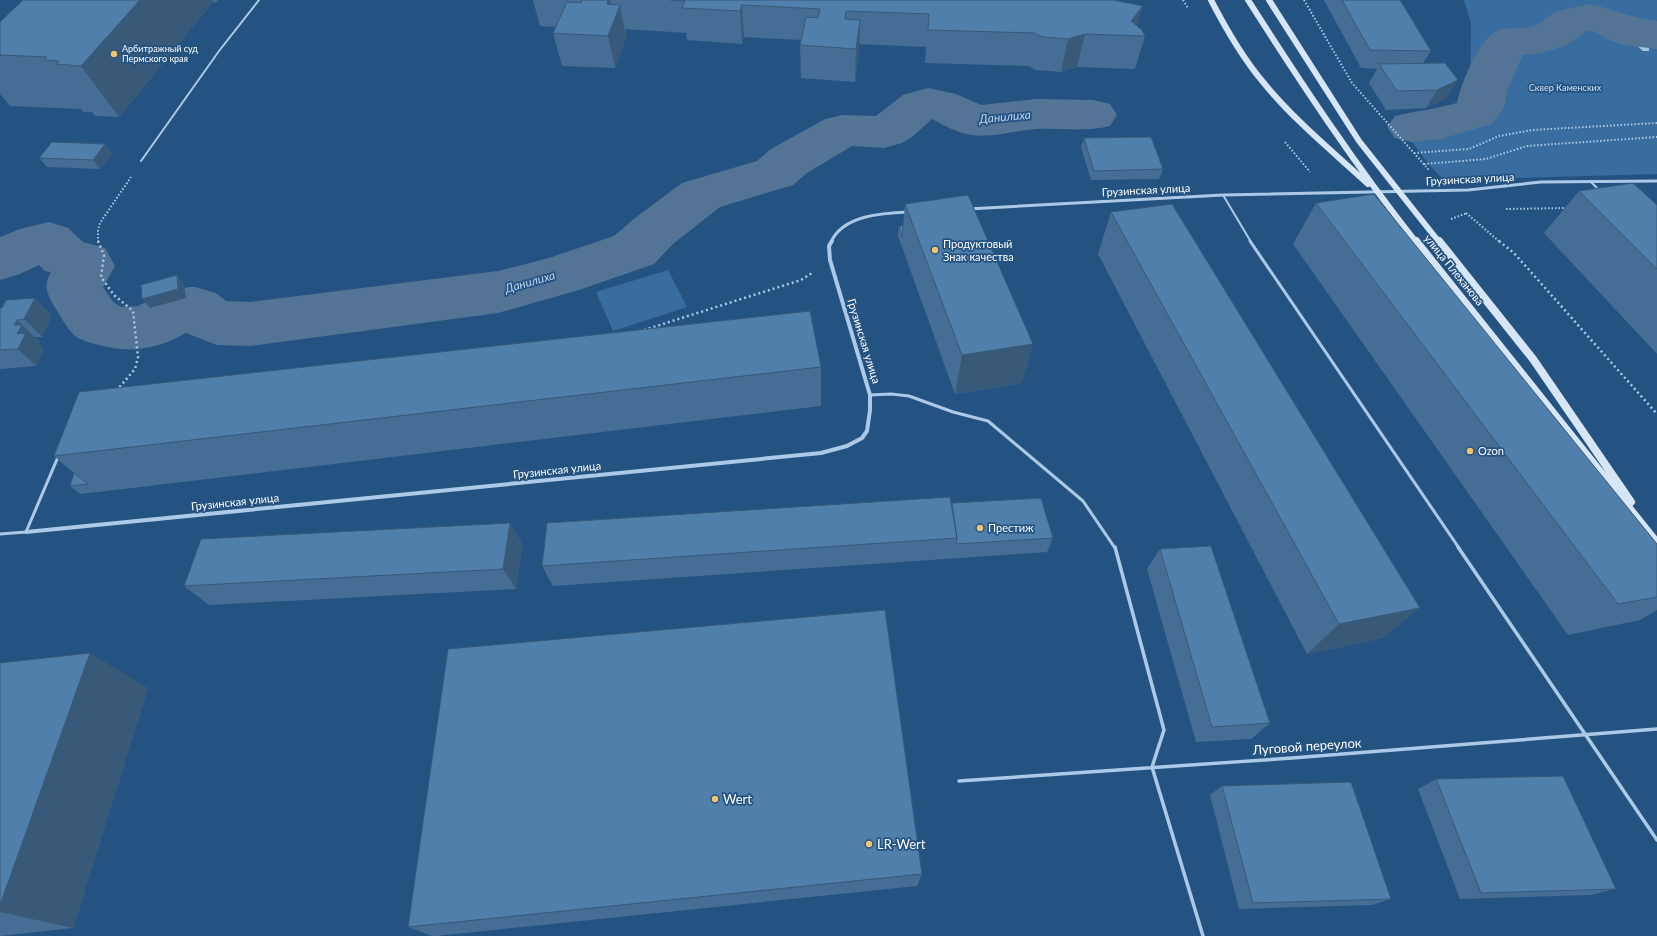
<svg xmlns="http://www.w3.org/2000/svg" width="1657" height="936" viewBox="0 0 1657 936" font-family="Lato,sans-serif">
	<style>
		.green { fill: #396d9f }
		.lines { fill: none; stroke-linecap: round; stroke-linejoin: round }
		.stream { fill: #a0c6e7; fill-rule: evenodd }
		.river { fill: #537495; fill-rule: evenodd }
		.path-far1 { stroke: #accae7; stroke-width: 2; stroke-dasharray: 1.5 2; stroke-linecap: butt }
		.path { stroke: #accae7; stroke-width: 2.5; stroke-dasharray: 2 3; stroke-linecap: butt }
		.service-far2 { stroke: #accae7; stroke-width: 2 }
		.service-far1 { stroke: #accae7; stroke-width: 3 }
		.service { stroke: #accae7; stroke-width: 3.5 }
		.minor-far1 { stroke: #accae7; stroke-width: 3 }
		.minor { stroke: #accae7; stroke-width: 4 }
		.secondary-far1 { stroke: #d6e6f6; stroke-width: 6 }
		.secondary { stroke: #d6e6f6; stroke-width: 8 }
		.wall { fill: #466d94 }
		.shaded-wall { fill: #395978 }
		.building { fill: #517fac; stroke: #395978 }
		.poi-dot { fill: #f1c470; stroke: #255381; stroke-width: 1.5 }
		.labels { text-anchor: middle; stroke-width: 3.5; stroke-linejoin: round; paint-order: stroke }
		.far-poi-label { font-size: 9px; fill: #fff; stroke: #255381; text-anchor: start }
		.far-park-label { font-size: 9px; fill: #cfe3f5; stroke: #255381 }
		.street-label { font-size: 11px; fill: #fff; stroke: #255381 }
		.poi-label { font-size: 11px; fill: #fff; stroke: #255381; text-anchor: start }
		.water-label { font-size: 12px; font-style: italic; fill: #b7d4ee; stroke: #255381 }
		.near-street-label { font-size: 13px; fill: #fff; stroke: #255381 }
		.near-poi-label { font-size: 13px; fill: #fff; stroke: #255381; text-anchor: start }
	</style>
	<rect width="100%" height="100%" fill="#255381"/>
	<path class="green" d="M1464,0h193v174l-213,6 -12,-12 -27,-35 49,-7 16,-32 1,-71z
		M668,270l19,37 -74,24 -17,-39z"/>
	<g class="lines">
		<path class="stream" d="M1623,29h6l20,18v4h-6l-20,-18z"/>
		<path class="river" d="M1590,4c23,5 44,15 67,17v28c-15,-2 -34,-3 -48,-9 -8,-4 -14,-11 -23,-9l-20,15 -26,7 -17,2 -15,33 -4,20 -12,16 -51,15 -29,3 -17,-4 -8,-11 8,-11c20,-5 41,-7 62,-13 4,-19 21,-63 40,-72 12,-5 29,-1 39,-6 7,-3 12,-9 18,-12 11,-5 25,-6 36,-9z
			M928,88l28,6 25,11 55,-6 57,1 17,4 7,11 -7,11c-24,6 -48,2 -73,3 -21,1 -43,9 -65,6 -14,-2 -27,-9 -40,-16l-20,18 -10,6 -18,5 -32,-2 -45,27 -14,12 -73,22 -47,37 -19,20 -75,26 -81,23 -247,33 -34,-1 -31,-12c-30,17 -58,21 -91,11 -7,-2 -14,-4 -20,-8 -8,-7 -15,-21 -21,-30 -7,-13 -11,-20 -3,-34l-6,-1 -6,-6 -19,9 -20,6v-43l20,-8 29,-7 19,6 15,14 22,6 10,18 -12,21 10,15 8,5 17,-1 20,-10 31,-9h6l21,6 10,8 25,1 247,-31 51,-13 65,-22 21,-18 47,-35 75,-22 14,-12 54,-30 18,-4 33,1 27,-21z"/>
		<path class="path-far1" d="M1183,0l5,8
			M1304,0l48,83 77,87
			M1285,142l25,30
			M1414,153l55,-4 30,-13 33,-6 125,-7
			M1424,164l62,-5 41,-13 130,-9
			M1506,209l61,-1
			M1466,213l34,29
			M1451,219l16,-6
			M98,242v-12l2,-7 31,-46"/>
		<path class="path" d="M98,241l6,14 -3,22 13,18 19,16 5,46 -3,12 -17,20
			M1499,241l15,12 143,161
			M644,330l157,-50 11,-7"/>
		<path class="service-far2" d="M141,161l78,-110 40,-51
			M1590,181l10,10
			M1223,195l28,47"/>
		<path class="service-far1" d="M1250,241l209,307
			M870,395l21,-1 18,2 44,16 35,9 95,80 32,47
			M0,534l26,-2 32,-75"/>
		<path class="service" d="M1115,547l49,183 -12,37 51,169
			M1458,547l199,293
			M959,781l333,-23 365,-29"/>
		<path class="minor-far1" d="M968,209l255,-14 245,-5 73,-8 116,-1
			M831,242c12,-27 52,-29 78,-30"/>
		<path class="minor" d="M26,532l795,-79 26,-7 15,-8 5,-7 3,-21v-15l-40,-135 -1,-14 3,-5"/>
		<path class="secondary-far1" d="M1211,0c15,29 31,57 52,82 31,38 69,69 105,102
			M1248,0c53,83 107,165 168,242
			M1269,0l90,141 80,101"/>
		<path class="secondary" d="M1416,241l241,302
			M1439,241l94,118 98,143"/>
	</g>
	<path class="wall" d="M23,0h195l-2,3 -3,-1 -94,115 -24,-1 -3,-4h-9l-2,-3 -71,-3 -10,-12v-72z
		M533,0h580l30,6 -6,20 8,10 -10,33 -58,-2 -16,5 -25,-2 -8,-4 -103,-3 1,-16 -67,-3v9l-4,29 -54,-4 -1,-33 1,-5 -57,-3 -2,7 -55,-4 -1,-7 -61,-4 1,9 -11,30 -53,-2 -9,-33 3,-6 -16,-1z
		M1324,0h76l31,51 -8,12 23,35 -20,10 -40,2 -17,-27 8,-14 -16,-1z
		M1084,138l79,31 -4,10 -68,1 -10,-33z
		M105,144l7,10 -12,15 -53,-2 -8,-9z
		M1579,191l78,14v149l-113,-121z
		M1316,203l341,341v66l-17,10 -72,15 -275,-391z
		M905,204l128,140 -11,39 -67,11 -57,-158 1,-10h4z
		M1111,212l272,426 -76,16 -209,-400z
		M0,308l52,7 -10,22h-7l5,5 -1,2 5,6 -8,16 -36,3z
		M821,367v39l-723,86h-1l-17,2 -10,-8 4,-13 -20,-17z
		M952,503l101,35 -6,14 -494,34 -11,-20z
		M510,523l12,21 -6,45 -307,16 -25,-19z
		M1160,549l110,174 -19,16 -55,3 -49,-173z
		M0,663l148,25 -75,240 -73,8z
		M1436,779l180,110 -26,6 -130,4 -42,-110z
		M1222,786l169,113 -19,6 -133,4 -29,-114z
		M922,874l-5,12 -481,50h-4l-24,-9z"/>
	<path class="shaded-wall" d="M140,0h72l1,2 -94,115 -38,-51z
		M608,0h2l4,20 6,-15 6,33 -11,30 -7,-32 -1,-32z
		M742,5l2,32 -2,7 -2,-33z
		M1143,6l-9,30 -3,-15z
		M860,20l-1,33 -4,29 1,-33z
		M1085,34l-8,33 -16,5 7,-33z
		M1458,80l-12,18 -20,10 11,-18z
		M105,144l7,10 -12,15 -7,-9z
		M177,275l7,9 2,14 -36,10 -8,-9z
		M35,298l17,17 -10,22 -18,-18z
		M17,320l23,22 -1,2 5,6 -8,16 -18,-17 -1,-15 -3,-9z
		M1033,344l-11,39 -67,11 7,-39z
		M510,523l12,21 -6,45 -13,-20z
		M1420,608l-37,30 -76,16 32,-30z
		M90,653l58,35 -75,240 -73,-16v-7z"/>
	<path class="building" d="M23,0h117l-59,66 -25,-2 3,-3 -15,-1 3,-3 -47,-2v-33z
		M582,0h26l-1,4 13,1 -12,31 -55,-3 14,-31 14,1z
		M670,0h443l30,6 -12,15 11,9 3,6 -60,-2 -17,5 -25,-2 -9,-4 -106,-3 1,-16 -83,-3 -1,8 15,1 -4,29 -56,-4 6,-28 12,1 2,-9 -78,-4 -2,6 -58,-3 3,-7z
		M1342,0h58l31,51 -61,-1z
		M1445,63l13,17 -21,10 -40,1 -18,-27z
		M1151,137l12,32 -69,2 -10,-33z
		M52,142l53,2 -12,16 -54,-2z
		M1633,183l24,22v64l-78,-78z
		M1374,194l283,350v53l-39,7 -302,-401z
		M968,195l65,149 -71,11 -57,-151z
		M1172,204l248,404 -81,16 -228,-412z
		M899,226h4l-1,11z
		M177,275l1,14 -36,10 -1,-14z
		M35,298l-11,21 -7,1 -3,5h8l-5,9 9,-1 -8,16 -18,1v-42h2l4,-8z
		M810,311l11,56 -767,89 25,-64z
		M74,473l14,11 -18,2z
		M950,497l7,41 -415,28 5,-43z
		M1041,498l12,40 -97,6 1,-6 -5,-35z
		M510,523l-7,46 -319,17 17,-47z
		M1211,546l59,177 -58,4 -52,-178z
		M885,610l37,264 -514,53 40,-278z
		M90,653l-90,252v-242z
		M1563,776l53,113 -135,4 -45,-114z
		M1351,782l40,117 -138,4 -31,-117z"/>
	<g class="poi-dot">
		<circle cx="114" cy="54" r="4"/>
		<circle cx="935" cy="250" r="4"/>
		<circle cx="1470" cy="451" r="4"/>
		<circle cx="980" cy="528" r="4"/>
		<circle cx="715" cy="799" r="4"/>
		<circle cx="869" cy="844" r="4"/>
	</g>
	<g class="labels">
		<g class="far-poi-label">
			<text x="122" y="52">Арбитражный суд<tspan x="122" dy="10">Пермского края</tspan></text>
		</g>
		<g class="far-park-label">
			<text x="1565" y="91">Сквер Каменских</text>
		</g>
		<g class="street-label">
			<text transform="translate(1470 179) rotate(-3)" y="4">Грузинская улица</text>
			<text transform="translate(1146 190) rotate(-3)" y="4">Грузинская улица</text>
			<text transform="translate(1454 270) rotate(51)" y="4">улица Плеханова</text>
			<text transform="translate(864 341) rotate(73)" y="4">Грузинская улица</text>
			<text transform="translate(557 470) rotate(-6)" y="4">Грузинская улица</text>
			<text transform="translate(235 502) rotate(-6)" y="4">Грузинская улица</text>
		</g>
		<g class="poi-label">
			<text x="943" y="248">Продуктовый<tspan x="943" dy="13">Знак качества</tspan></text>
			<text x="1478" y="455">Ozon</text>
			<text x="988" y="532">Престиж</text>
		</g>
		<g class="water-label">
			<text transform="translate(1005 117) rotate(-5)" y="4">Данилиха</text>
			<text transform="translate(530 282) rotate(-16)" y="4">Данилиха</text>
		</g>
		<g class="near-street-label">
			<text transform="translate(1307 746) rotate(-4)" y="5">Луговой переулок</text>
		</g>
		<g class="near-poi-label">
			<text x="723" y="804">Wert</text>
			<text x="877" y="849">LR-Wert</text>
		</g>
	</g>
</svg>
